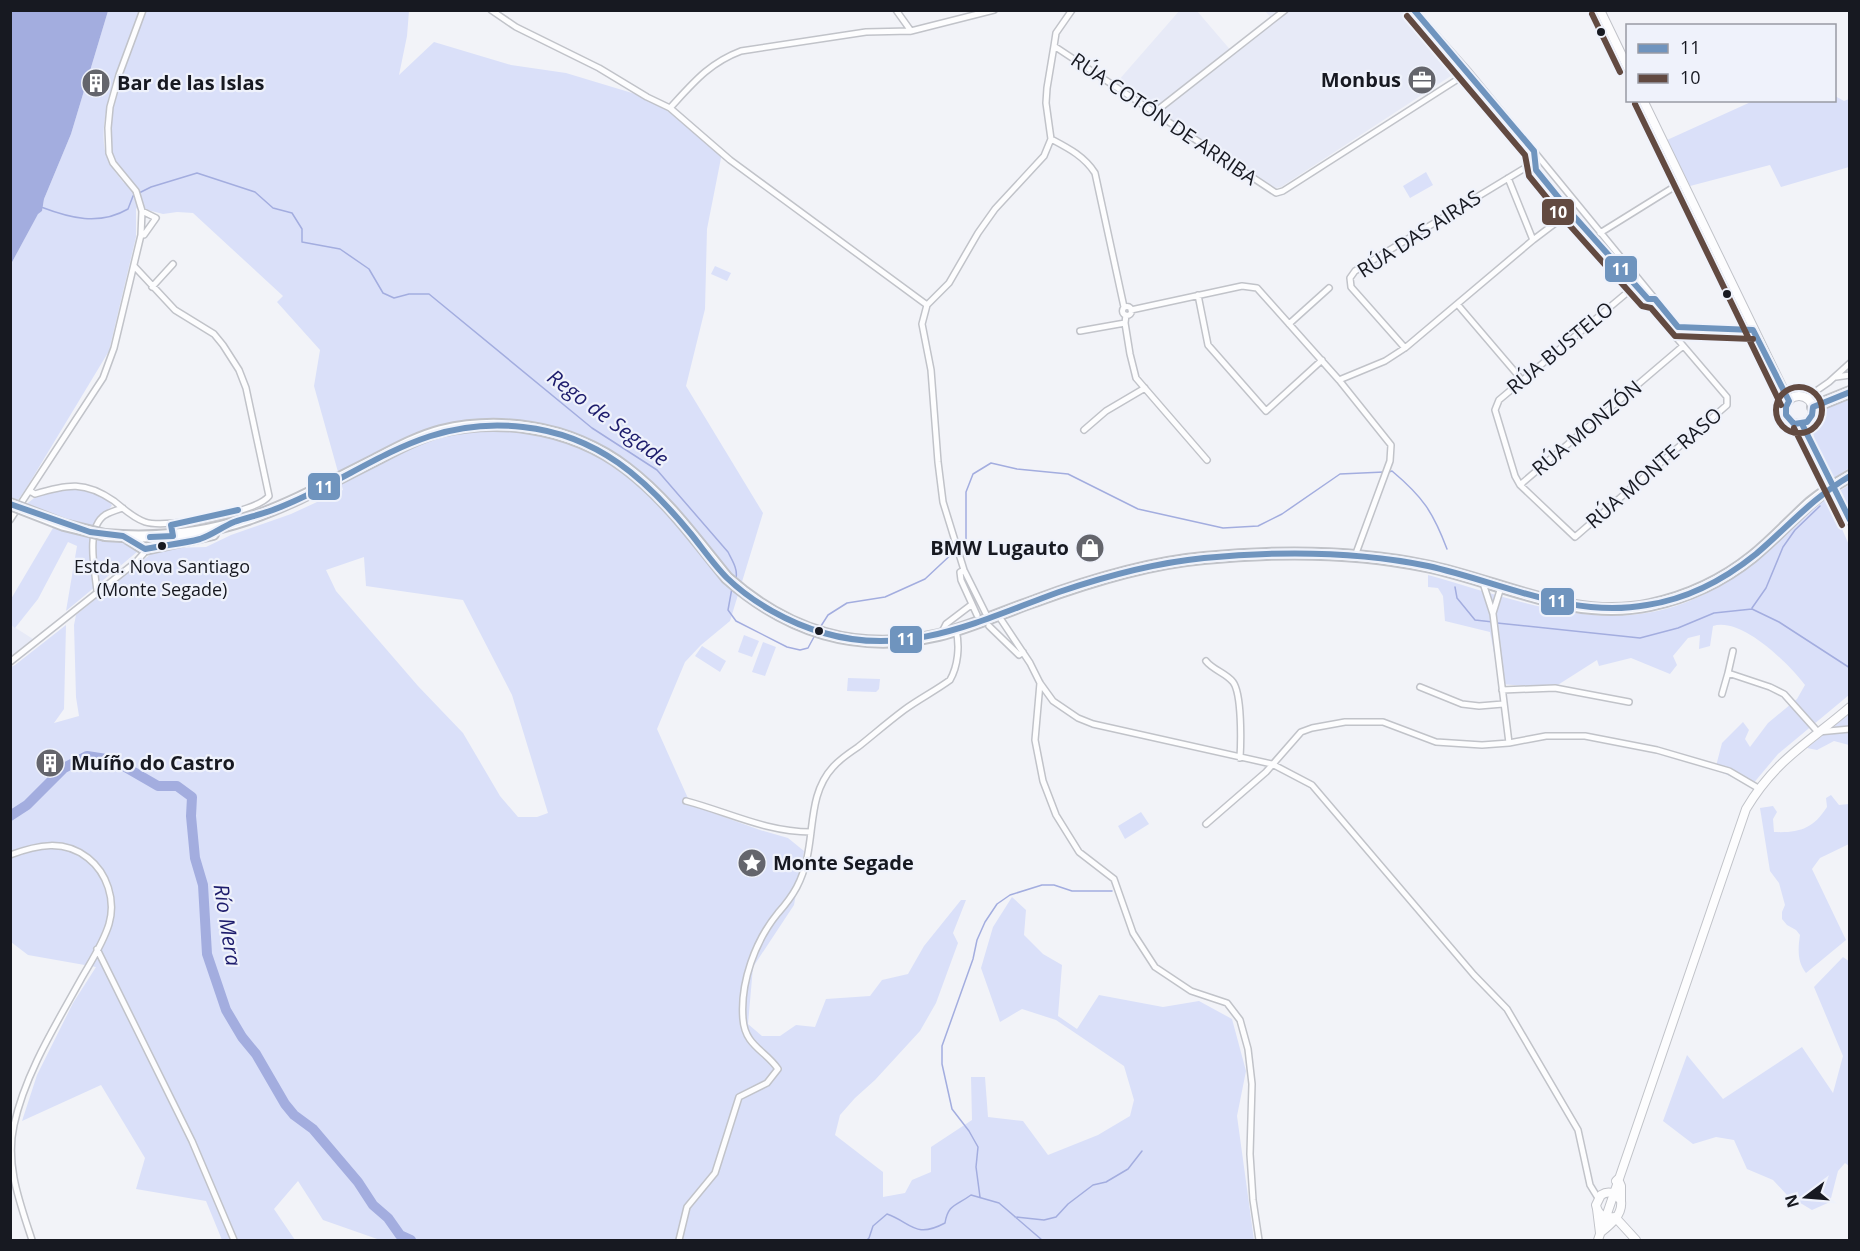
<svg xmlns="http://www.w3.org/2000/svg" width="1860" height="1251" viewBox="0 0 1860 1251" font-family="'Open Sans',sans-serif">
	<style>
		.built { fill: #e7eaf7 }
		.green { fill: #dae0f9; fill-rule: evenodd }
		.water { fill: #a3addf }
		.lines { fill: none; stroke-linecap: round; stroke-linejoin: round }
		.stream { stroke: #a3addf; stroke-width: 1.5 }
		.river { stroke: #a3addf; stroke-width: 10 }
		.street-casing { stroke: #c1c3c9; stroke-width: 8 }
		.secondary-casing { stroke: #c1c3c9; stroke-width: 10 }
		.highway-casing { stroke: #c1c3c9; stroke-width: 14 }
		.street { stroke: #fdfdfe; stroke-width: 5 }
		.secondary { stroke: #fdfdfe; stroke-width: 8 }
		.highway { stroke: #fdfdfe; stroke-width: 10 }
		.secondary-bridge-casing { stroke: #c1c3c9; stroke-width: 10; stroke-linecap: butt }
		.highway-bridge-casing { stroke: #c1c3c9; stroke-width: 14; stroke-linecap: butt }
		.secondary-bridge { stroke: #fdfdfe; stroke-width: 8 }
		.highway-bridge { stroke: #fdfdfe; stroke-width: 10 }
		.bus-1-casing { stroke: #eff2fb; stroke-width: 10 }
		.bus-2-casing { stroke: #eff2fb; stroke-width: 10 }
		.bus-1 { stroke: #6f94be; stroke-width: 6 }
		.bus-2 { stroke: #624a41; stroke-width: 6 }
		.bus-dot { fill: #171921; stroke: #eff2fb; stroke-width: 2 }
		.labels { text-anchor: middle; stroke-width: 4.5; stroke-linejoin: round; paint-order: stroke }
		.bus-label { font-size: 18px; fill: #171921; stroke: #eff2fb }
		.poi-label { font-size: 20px; font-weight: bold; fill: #171921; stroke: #eff2fb; text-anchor: start }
		.street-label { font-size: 20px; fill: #171921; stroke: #eff2fb }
		.water-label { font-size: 21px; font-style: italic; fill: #1d1c6c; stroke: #eff2fb }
		.line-badge { stroke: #eff2fb; stroke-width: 2 }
		.badge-label { font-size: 16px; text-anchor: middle; font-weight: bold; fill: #fff }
	</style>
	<rect width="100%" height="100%" fill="#f2f3f8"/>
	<path class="built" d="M1180,10l17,1 36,42 42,-31 -10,-11h143l52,59 -179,117 -6,1 -112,-73 -45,-34z
		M11,625l22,14 -22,19z"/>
	<path class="green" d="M108,11h32c-14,38 -43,100 -35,140 3,13 11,22 19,32l5,-6c-8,-8 -15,-17 -18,-27 -9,-29 21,-112 35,-139h263l-2,25 -8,39 35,-33 77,23 55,8 86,26 70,54 -15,76 -2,80 -19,77 77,127 -33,108 -29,24 -16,17 -28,67 34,76 69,25 28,8 16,13 -10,54 -41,62 -5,57 14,12h18l16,-11 19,2 11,-28 44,-3 12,-16 26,-6 16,-28 37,-46h5l-13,33 5,10 -22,60 -16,28 -45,49 -20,18 -15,17 -5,20 48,37v25l22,-4 7,-13 19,-8v-25l41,-27 -1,-43h14l3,40 35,4 25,34 50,-20 32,-19 4,-16 -10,-34 -68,-46 -34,-11 -22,13 -19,-54 12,-41 19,-30 14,13 -2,25 19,19 19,11 -4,51 19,13 22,-34 64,12 36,-6 33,18 14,52 -9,45 17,124h-874l-57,-20 -25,-39 -24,28 21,31h-73l-16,-39 -70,-12 9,-31 -44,-73 -79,36 15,-46 36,-72 23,-36 -68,-12 -17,-13v-275l4,-2 51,-40 -2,84 -10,14 25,-7 -3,-19 -2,-72 2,-10 76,-62 19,-5 35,-1 25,-12 60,-21 52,-24 -29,-104 6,-36 -43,-48 6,-6 -90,-83 -16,-1 -14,2 -19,-5 -1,-7 -7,7v28l-27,114 -82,136 -11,16 -5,-2v-237l27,-51 4,-2 2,-12 27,-65zM364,557l2,29 97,14 49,95 36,118 -11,4h-19l-18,-21 -37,-63 -45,-47 -82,-95 -10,-21z
		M1835,96l9,5 5,-2v68l-68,20 -11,-22 -80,21 -23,-46 86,-39 81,-1z
		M1426,172l7,13 -23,13 -7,-12z
		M715,266l16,7 -4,8 -16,-7z
		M1849,398v70l-16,11c-9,-19 -34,-53 -10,-70 7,-5 18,-8 26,-11z
		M1849,485v24l-11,-17z
		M70,487c16,3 31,6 42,18 -3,6 -14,14 -19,21l-44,-11 -25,-9 14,-11z
		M1828,497l21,48v150l-71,59 -26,31 -37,-15 7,-27 21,-21 6,8 -4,9 5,8 18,-24 29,-24 8,-14c-16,-21 -63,-68 -92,-59l-3,20 -11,3 1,-14 -12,3 -15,18 4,9 -7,9 -39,-16 -32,8 -2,-6 -44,28 -53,-4 -10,-52 -45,-11 -2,-25 -5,-8 -10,-1v-12c110,31 205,74 310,-1 32,-23 58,-53 90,-77z
		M53,528l26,7 49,8 9,9 -71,59 11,-65 -9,-4 -30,57 -23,29 -4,-3v-26z
		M744,635l15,6 -7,16 -14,-5z
		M763,642l13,5 -11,29 -13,-4z
		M702,646l24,15 -6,11 -25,-16z
		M848,678l32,1 -1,10 -3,3 -29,-1z
		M1849,714v31l-15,-4 -17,9 -10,-2z
		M1831,795l8,10 10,-1v40l-29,14 -8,11 34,71 -40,33c-9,-11 -8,-25 -6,-38l-4,-5 -9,-5 -5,-6v-7l3,-7 -6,-22 -9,-12 -10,-63 13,-2 4,6 -4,7 1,13c25,1 39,-3 53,-25l-1,-9z
		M1141,812l8,12 -24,15 -7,-13z
		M1843,957l7,5 -1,204 -4,-3 -7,8 -8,31 -18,8 -25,-15 -14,-15 -26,-11 -13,-29 -18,-3 -23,7 -30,-23 24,-66 36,44 79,-52 31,46 10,-37 -29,-69z"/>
	<path class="water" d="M11,10l97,1 -37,123 -27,65 -2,12 -4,3 -27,50z"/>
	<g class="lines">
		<path class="stream" d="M41,207c29,11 58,19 87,2l5,-13 18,-9 46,-14 58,19 18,16 19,5 10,16v13l38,7 29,20 14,24 11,5 15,-4h20l163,134 65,42 71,82c4,8 10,17 8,26
			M1389,472l3,-1c31,26 41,41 55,78
			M959,547l7,-6v-49l7,-18 18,-11 26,6 51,5 70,35 85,19 35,-2 24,-12 58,-40 44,-2
			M1455,587l2,11 18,22 18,2
			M732,588l-4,22 8,11 51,26 13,3 8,-2 7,-13
			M1752,608l14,-20 17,-41 12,-17 25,-24
			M1497,623l143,15 38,-10 36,-15 38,-4 27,13 71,46
			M821,626l7,-11 19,-12 38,-6 40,-18 31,-29
			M980,1197l-4,-30 2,-20 -9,-16 -17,-22 -10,-45v-18l31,-87 4,-19 8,-18 12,-18 13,-9 32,-10h12l18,6h40
			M1015,1217l29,3 12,-3 12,-13 25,-19 13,-3 22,-13 14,-18
			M867,1240l2,-2 4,-12 14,-12c25,9 28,25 58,9 3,-19 11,-17 26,-28l28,8 43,37"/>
		<path class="river" d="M10,816l17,-11 37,-37 23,-12 26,4 45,26h19l15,11 -1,19 4,42 8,27 4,69 19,56 16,27 14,17 29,50 9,11 19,14 45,53 15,23 15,13 12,17 11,5"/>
		<g class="street-casing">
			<path id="street" d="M491,10l25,17 83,41 48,29 23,11 60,52 197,145
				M896,10l15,21
				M1414,10l55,62 209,255 75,3
				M1054,46l2,-13 16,-23
				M670,108c23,-25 39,-45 71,-57l125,-19 45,-1 83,-21
				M1155,112l130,-102
				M1051,139c17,9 33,17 44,34l29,134
				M1534,153l2,17 35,43 65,73
				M1508,178l25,62
				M1600,233l82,-51
				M141,235h3l12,-17 -14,-7
				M152,287l21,-23
				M1198,295l10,50 58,66 56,-51
				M1458,305l64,75
				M1122.5 311a4.5 4.5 0 1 1 9 0a4.5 4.5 0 1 1-9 0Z
				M1651,308l-16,-22 -136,114 -4,10 20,66 5,9 55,52 152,-132v-8l-76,-89 4,-9
				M1131,310l111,-24 15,2 82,92 52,65 -1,16 -35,95
				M1126,315l-1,8 5,31 6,24 71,82
				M1289,324l40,-36
				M1080,331l45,-8
				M1405,348l-54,-61 -1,-9 5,-7 170,-103 9,-3
				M1836,377l14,-2
				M1339,380l46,-19 20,-13 128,-108 37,-28
				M1806,398l23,-16 21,-19
				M1084,430l22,-19 39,-23
				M1520,485l163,-139
				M30,491l5,3c33,-10 50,-13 79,7 10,8 19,17 31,21 21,7 111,-9 124,-26l-23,-108 -7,-18 -16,-25 -9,-11 -39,-24 -41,-44
				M10,520l93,-142 11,-30 27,-113 1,-24 -6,-20 -23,-28 -4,-10 -1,-25 2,-21 9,-32 24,-65
				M964,570l-4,2 1,8 16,35
				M1483,583l10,31 16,129
				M97,591c-2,-20 -12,-63 8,-76 5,-3 12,-5 18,-7
				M1493,613l8,-26
				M998,615l32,48 10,20 13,18 25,17 15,6 179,40 40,21 162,190 33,34 71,121 12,55 8,13
				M988,618l-24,-48 -21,-68 -5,-40 -7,-92 -9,-46 5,-19 22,-22 29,-50 17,-24 49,-53 7,-17 -5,-36 1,-15 7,-42 222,147 7,-2 186,-119
				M989,626l30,29 4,-3
				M941,634l5,-10 25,-19
				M1733,651l-5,22 42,14 14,7 34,38 32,-3
				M1206,661c7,9 20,12 27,21 9,12 8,60 7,76
				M10,662l126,-100 8,-9 1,-4
				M1040,683l-5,57 8,41 13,34 23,37 35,27 19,54 22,34 36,24 36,12 13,17 8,29 4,35 -2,70 3,46 6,40
				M1420,687l42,17 17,2 24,-2
				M1502,690l53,-2 74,14
				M1722,694l6,-21
				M686,801c42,11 80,31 125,31
				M1206,824l60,-52 35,-40 11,-4 33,-6h38l53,20 46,3 27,-2 37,-7h39l72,14 72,21 29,17
				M10,855c27,-10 54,-16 78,3 19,15 28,42 21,66 -6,20 -19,39 -29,57 -25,45 -55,93 -66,144 -9,40 6,78 18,115
				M97,949l95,192 42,99
				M679,1240l8,-33 28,-34 24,-76 28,-14 11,-14c-13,-19 -33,-23 -35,-50 -3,-36 12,-78 35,-106 16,-18 24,-32 29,-55 7,-32 3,-66 26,-91 7,-8 16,-14 25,-20 15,-12 30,-25 46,-37 15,-11 31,-19 46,-30 8,-14 10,-34 6,-50"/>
		</g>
		<g class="secondary-casing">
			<path id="secondary" d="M1600,10l28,58
				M1643,100l146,301
				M1785 410a14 14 0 1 1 28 0a14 14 0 1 1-28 0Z
				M1802,424l23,50
				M1839,502l11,19
				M1616,1181l2,-2 3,7v15
				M1597,1209l3,24c10,-8 23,-18 21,-32 -5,-8 -12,-11 -20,-6l-5,10c2,11 10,14 19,12
				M1615,1217l21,23
				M1598,1240l148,-431c29,-49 62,-66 104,-102"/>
		</g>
		<g class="highway-casing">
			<path id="highway" d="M1813,407l37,-15
				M105,535c48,4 96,0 143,-16 44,-15 85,-38 127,-59 21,-11 43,-23 66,-29 30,-7 60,-8 90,-3 33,5 68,19 95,40 40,30 70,72 101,110 61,54 130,76 212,57 32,-8 64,-23 96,-34 54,-20 112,-38 169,-43 73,-7 150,-7 222,8 74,15 147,56 224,39 37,-8 72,-24 102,-48 21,-17 38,-36 58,-54 12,-10 26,-19 40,-27
				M126,537l19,12 68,-15"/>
		</g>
		<use href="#street" class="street"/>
		<use href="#secondary" class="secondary"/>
		<use href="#highway" class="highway"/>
		<g class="secondary-bridge-casing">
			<path id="secondary-bridge" d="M1825,474l14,28"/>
		</g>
		<g class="highway-bridge-casing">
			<path id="highway-bridge" d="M10,504l54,21 41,10"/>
		</g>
		<use href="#secondary-bridge" class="secondary-bridge"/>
		<use href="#highway-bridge" class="highway-bridge"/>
		<g class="bus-1-casing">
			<path id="bus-1" d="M1414,10l120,141 2,19 35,43 77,86h7l23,28 75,3 36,71 -3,6v8l8,9 13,-2 5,-7 1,-8 37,-15
				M1802,424l48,96
				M10,504l80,28 33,4 22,13c18,-4 37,-5 55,-10 12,-4 22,-12 34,-17 14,-5 30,-8 44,-14 87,-34 143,-93 245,-81 75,8 123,52 168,107 12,15 23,31 36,44 26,25 62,45 97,55 85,25 157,-13 235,-41 47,-16 95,-29 145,-34 74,-7 151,-7 224,8 73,16 143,53 219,39 40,-6 78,-26 109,-51 33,-28 55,-55 94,-78
				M150,537l23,-1 -2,-11 67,-15"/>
		</g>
		<g class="bus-2-casing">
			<path id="bus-2" d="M1592,14l28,58
				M1407,16l118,139 4,21 35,43 78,87 9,2 24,28 78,3
				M1635,104l146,301
				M1776 410a23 23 0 1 1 46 0a23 23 0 1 1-46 0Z
				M1794,428l48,97"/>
		</g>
		<use href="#bus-1" class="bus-1"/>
		<use href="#bus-2" class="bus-2"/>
	</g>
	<defs>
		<g id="office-disc" transform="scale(1.5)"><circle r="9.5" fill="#64656c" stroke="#eff2fb"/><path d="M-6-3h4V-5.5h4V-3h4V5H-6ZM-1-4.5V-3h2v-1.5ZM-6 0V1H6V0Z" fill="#fff"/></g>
		<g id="building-disc" transform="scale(1.5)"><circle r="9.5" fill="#64656c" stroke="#eff2fb"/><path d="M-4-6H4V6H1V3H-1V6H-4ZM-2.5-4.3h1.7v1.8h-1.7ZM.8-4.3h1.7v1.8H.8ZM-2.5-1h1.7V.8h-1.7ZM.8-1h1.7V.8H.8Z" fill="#fff"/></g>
		<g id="shop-disc" transform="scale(1.5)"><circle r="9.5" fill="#64656c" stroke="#eff2fb"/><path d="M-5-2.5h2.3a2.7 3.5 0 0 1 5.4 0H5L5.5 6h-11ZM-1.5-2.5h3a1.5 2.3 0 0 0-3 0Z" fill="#fff"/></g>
		<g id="sight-disc" transform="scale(1.5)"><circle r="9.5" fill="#64656c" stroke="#eff2fb"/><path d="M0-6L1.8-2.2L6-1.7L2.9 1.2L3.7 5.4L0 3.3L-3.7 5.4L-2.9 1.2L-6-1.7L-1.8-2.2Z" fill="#fff"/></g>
	</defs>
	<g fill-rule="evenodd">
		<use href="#office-disc" x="1422" y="80"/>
		<use href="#building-disc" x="96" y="83"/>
		<use href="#shop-disc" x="1090" y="548"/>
		<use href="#building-disc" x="50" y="763"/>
		<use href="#sight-disc" x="752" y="863"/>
	</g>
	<g class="bus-dot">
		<circle cx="1601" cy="32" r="5"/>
		<circle cx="1727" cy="294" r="5"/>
		<circle cx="162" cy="546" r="5"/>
		<circle cx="819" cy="631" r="5"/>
	</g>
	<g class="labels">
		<g class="bus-label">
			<text x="162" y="573">Estda. Nova Santiago<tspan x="162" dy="23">(Monte Segade)</tspan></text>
		</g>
		<g class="poi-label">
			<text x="1401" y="87" text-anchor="end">Monbus</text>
			<text x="117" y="90">Bar de las Islas</text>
			<text x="1069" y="555" text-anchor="end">BMW Lugauto</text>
			<text x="71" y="770">Muíño do Castro</text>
			<text x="773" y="870">Monte Segade</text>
		</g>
		<g class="street-label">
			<text transform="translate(1164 119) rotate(34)" y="7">RÚA COTÓN DE ARRIBA</text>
			<text transform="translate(1419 234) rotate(-33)" y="7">RÚA DAS AIRAS</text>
			<text transform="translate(1560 348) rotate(-40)" y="7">RÚA BUSTELO</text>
			<text transform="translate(1587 428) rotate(-40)" y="7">RÚA MONZÓN</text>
			<text transform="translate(1654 468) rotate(-41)" y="7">RÚA MONTE RASO</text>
		</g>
		<g class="water-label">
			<text transform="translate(608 418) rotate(37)" y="7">Rego de Segade</text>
			<text transform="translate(227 925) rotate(81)" y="7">Río Mera</text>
		</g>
	</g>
	<g class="line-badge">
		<rect x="1541" y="198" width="34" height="28" rx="6" fill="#624a41"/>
		<rect x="1604" y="255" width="34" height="28" rx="6" fill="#6f94be"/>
		<rect x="307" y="472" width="34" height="29" rx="6" fill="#6f94be"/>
		<rect x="1540" y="587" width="35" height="29" rx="6" fill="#6f94be"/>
		<rect x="889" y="625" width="34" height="29" rx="6" fill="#6f94be"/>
	</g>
	<g class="badge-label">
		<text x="1558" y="218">10</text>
		<text x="1621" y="275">11</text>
		<text x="324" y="493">11</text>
		<text x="1557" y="607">11</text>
		<text x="906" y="645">11</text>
	</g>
	<rect width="1860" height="1251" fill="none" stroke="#171921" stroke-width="24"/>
	<rect x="1626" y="24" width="210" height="78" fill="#eff2fb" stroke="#999ba4" stroke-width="1.5"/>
	<rect x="1638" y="44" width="30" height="9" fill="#6f94be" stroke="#999ba4" stroke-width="1.5"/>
	<text x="1680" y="54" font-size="18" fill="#171921">11</text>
	<rect x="1638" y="74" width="30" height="9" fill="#624a41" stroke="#999ba4" stroke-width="1.5"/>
	<text x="1680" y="84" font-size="18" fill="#171921">10</text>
	<g transform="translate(1806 1197) rotate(254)" stroke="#eff2fb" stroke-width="4.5" paint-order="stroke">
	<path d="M0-4.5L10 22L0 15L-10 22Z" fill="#171921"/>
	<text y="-9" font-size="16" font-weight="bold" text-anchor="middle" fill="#171921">N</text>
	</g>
</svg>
